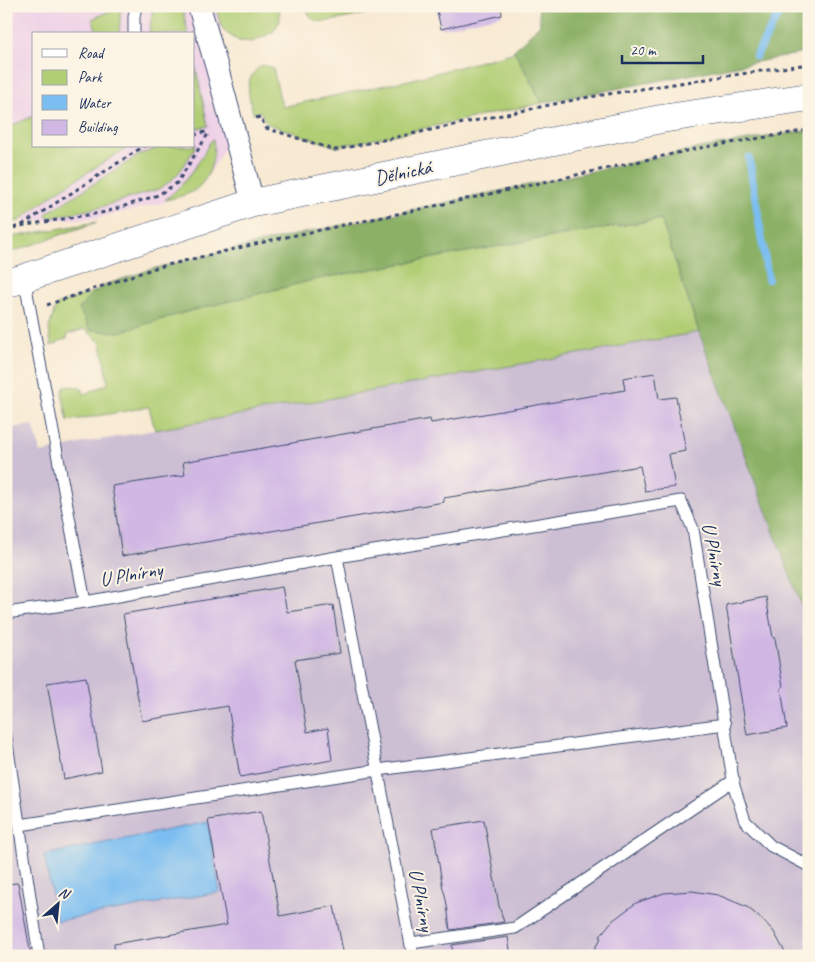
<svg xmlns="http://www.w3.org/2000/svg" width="815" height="962" viewBox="0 0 815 962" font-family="Caveat,sans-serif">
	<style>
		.built { fill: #eed0e7; fill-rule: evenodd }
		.industrial { fill: #ccbed3 }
		.green { fill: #b1ce75; stroke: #667e6a }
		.forest { fill: #8cb166; stroke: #547062 }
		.water { fill: #7bbef1; stroke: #4b76a8 }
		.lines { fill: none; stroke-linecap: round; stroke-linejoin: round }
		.stream { stroke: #7bbef1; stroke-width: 8 }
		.building { fill: #d0b7e4 }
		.service-casing { stroke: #3c4b6f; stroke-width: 13 }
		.minor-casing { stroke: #3c4b6f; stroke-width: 24 }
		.tertiary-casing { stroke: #3c4b6f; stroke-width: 29 }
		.path { stroke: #3c4b6f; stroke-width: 3; stroke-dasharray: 4 4; stroke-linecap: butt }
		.service { stroke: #fff; stroke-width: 11 }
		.minor { stroke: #fff; stroke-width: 22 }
		.tertiary { stroke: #fff; stroke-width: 28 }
		.labels { text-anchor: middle; stroke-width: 4; stroke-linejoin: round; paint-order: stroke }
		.street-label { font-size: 20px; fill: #1b2f5e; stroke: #fcf5e5 }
	</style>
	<rect width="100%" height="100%" fill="#fcf5e5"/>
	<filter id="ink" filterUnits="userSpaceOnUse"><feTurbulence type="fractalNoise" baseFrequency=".02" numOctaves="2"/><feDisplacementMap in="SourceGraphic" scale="10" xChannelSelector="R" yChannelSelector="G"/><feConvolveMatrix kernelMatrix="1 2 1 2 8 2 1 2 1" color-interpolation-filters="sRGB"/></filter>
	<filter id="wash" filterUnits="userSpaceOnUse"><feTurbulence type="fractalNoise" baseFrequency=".0096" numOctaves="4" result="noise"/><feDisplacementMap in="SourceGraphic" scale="20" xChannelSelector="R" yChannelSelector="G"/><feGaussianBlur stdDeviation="1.12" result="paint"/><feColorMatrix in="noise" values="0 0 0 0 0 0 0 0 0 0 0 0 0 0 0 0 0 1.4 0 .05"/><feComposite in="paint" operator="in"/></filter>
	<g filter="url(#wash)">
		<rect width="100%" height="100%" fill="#f8e9d2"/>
		<path class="built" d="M6,6h214l7,138 -23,38 -42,21 -64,15 -79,3 -13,2zM34,34h160v112h-160z"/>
		<path class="industrial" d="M699,332l110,294v330h-803v-527l27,-4 8,28 47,-11z"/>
		<path class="green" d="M115,6h6l-2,28h-21l-6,-15 24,-11z
			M153,6h29l6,28h-39z
			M215,6h64l1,15 -7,11 -21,10 -13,-1 -13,-8 -5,-7z
			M306,6h70l1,5c-13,3 -50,13 -60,10 -6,-1 -10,-9 -11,-15z
			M514,50l28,53 -205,44 -69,-23 -5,-6 -2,-6 -8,1c-5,-20 -10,-34 9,-48l11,3 9,39 127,-27 103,-27z
			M194,59l14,67 -14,3z
			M34,116v30h96l-74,46 -37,29 -13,2v-95z
			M213,139c3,19 -3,42 -21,53 -8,4 -18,6 -27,8 22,-18 32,-34 45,-58z
			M194,143l2,1 -1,4 -14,22 -9,10 -13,9 -58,18 -50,11 -5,-2 1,-3 94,-59 23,-8h30z
			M661,219l38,113 -544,98 -6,-23 -81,14 -6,-28 3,-7 16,1 3,7 24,-10 -7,-41 -16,-14 -17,5 -1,5 -7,2 -2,2 -7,3 -2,-18 6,-20 3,-4 38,-13 -8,7 -9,11 11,21 29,2 67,-20 131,-33 227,-41z
			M97,222l-91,32v-16z"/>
		<path class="forest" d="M538,6h271v46l-267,51 -28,-53 26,-26z
			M809,130v496l-110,-294 -38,-113 -117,19 -227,41 -131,33 -67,20 -29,-2 -11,-21 9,-11 14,-12 53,-18 117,-28 428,-92z"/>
		<path class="water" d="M208,822l12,70 -163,29 -13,-66z"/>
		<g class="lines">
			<path class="stream" d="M756,56l27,-50
				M749,158l19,121"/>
		</g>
		<g id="blocks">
			<path class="building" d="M436,6h65l1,9 -61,14z
				M655,373l4,26 17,-2 10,54 -17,3 6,33 -30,4 -5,-25 -196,32v4l-322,54 -10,-70 73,-11 -2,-13 247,-43 1,4 194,-33 -2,-12z
				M282,587l5,25 46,-7 7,48 -45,7 12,72 21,-4 4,32 -92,17 -12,-71 -86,15 -19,-107z
				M766,597l7,41h2l8,49 -2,1 6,40 -40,7 -21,-130z
				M86,677l16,94 -38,8 -17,-96z
				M261,811l19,105 54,-10 10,50h-229l-1,-12 113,-19 -19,-105z
				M484,820l15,86 5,16 -54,8 -3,-25 -2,-10 -2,-6 -10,-61z
				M18,883l13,73h-25v-72z
				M692,891l26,4 29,12 17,14 10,11 13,24h-197l11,-18 -2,-1 13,-16 24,-18 28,-10z
				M508,937l3,19h-58l-1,-11z"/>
		</g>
	</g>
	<g filter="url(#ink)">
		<use href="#blocks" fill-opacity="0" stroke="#3c4b6f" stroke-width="1"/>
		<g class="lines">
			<g class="service-casing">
				<path id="service" d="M134,34v-17l2,-11
					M24,277l61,325 252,-45 76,399
					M337,557l344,-56 12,28 41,257 11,35 26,25 38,20
					M6,613l79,-11
					M6,737l33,219
					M20,825l358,-55 347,-46
					M411,943l104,-15 219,-148"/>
			</g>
			<g class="minor-casing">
				<path id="minor" d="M199,6l18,62 36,135"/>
			</g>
			<g class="tertiary-casing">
				<path id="tertiary" d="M6,284l247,-81 408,-84 148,-22"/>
			</g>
			<path class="path" d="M256,118l4,-1 6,11 69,22 248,-52 103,-16 123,-18
				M194,135l15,-4
				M22,225l122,-79
				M6,230l14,-4 86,-14 52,-17 19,-12 31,-49
				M47,305l108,-37 117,-28 149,-31 279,-61 109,-18"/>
			<use href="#service" class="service"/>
			<use href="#minor" class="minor"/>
			<use href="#tertiary" class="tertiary"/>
		</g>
	</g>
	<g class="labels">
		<g class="street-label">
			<text transform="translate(403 172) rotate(-12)" y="7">Dělnická</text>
			<text transform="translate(715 554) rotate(79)" y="7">U Plnírny</text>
			<text transform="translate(131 574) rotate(-10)" y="7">U Plnírny</text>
			<text transform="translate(422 900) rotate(79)" y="7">U Plnírny</text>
		</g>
	</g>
	<rect width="815" height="962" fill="none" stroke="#fcf5e5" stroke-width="25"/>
	<rect x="32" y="32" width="162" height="115" fill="#fcf5e5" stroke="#a2a6af"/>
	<rect x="42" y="49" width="25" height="8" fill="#ffffff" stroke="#a2a6af"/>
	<text x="78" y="58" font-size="15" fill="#1b2f5e">Road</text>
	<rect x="42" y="70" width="25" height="15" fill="#b1ce75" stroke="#a2a6af"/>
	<text x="78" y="82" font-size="15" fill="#1b2f5e">Park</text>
	<rect x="42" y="95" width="25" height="15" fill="#7bbef1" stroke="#a2a6af"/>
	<text x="78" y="108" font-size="15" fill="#1b2f5e">Water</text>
	<rect x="42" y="120" width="25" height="15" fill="#d0b7e4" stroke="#a2a6af"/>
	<text x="78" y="132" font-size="15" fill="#1b2f5e">Building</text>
	<g transform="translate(58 904) rotate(27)" stroke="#fcf5e5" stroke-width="4" paint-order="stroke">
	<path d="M0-4L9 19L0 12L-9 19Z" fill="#1b2f5e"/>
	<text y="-8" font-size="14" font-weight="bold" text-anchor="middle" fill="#1b2f5e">N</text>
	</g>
	<path d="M622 55v8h81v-8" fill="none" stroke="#1b2f5e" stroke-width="2.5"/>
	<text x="630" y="55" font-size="15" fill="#1b2f5e" stroke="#fcf5e5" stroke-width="4" paint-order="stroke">20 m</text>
</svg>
